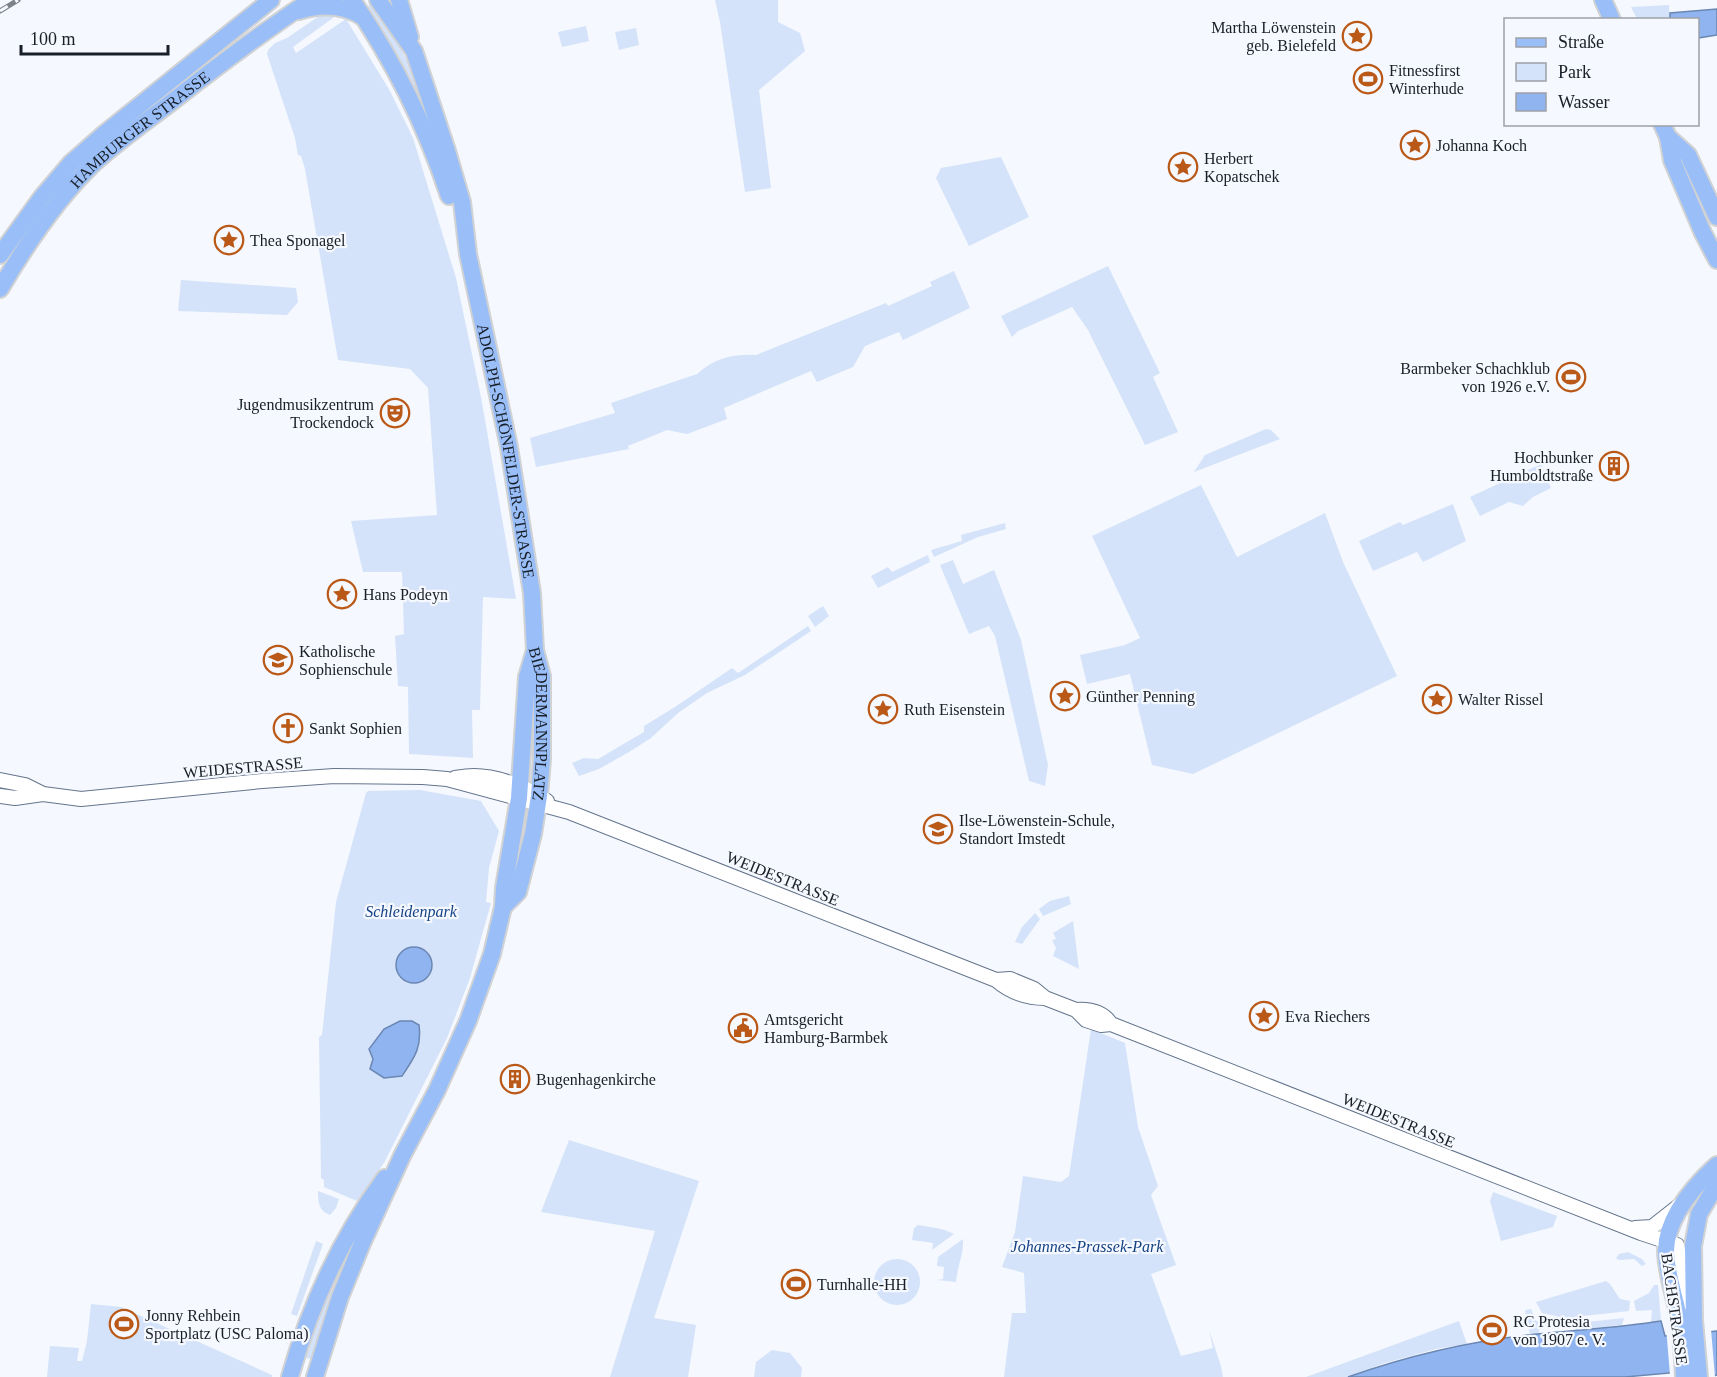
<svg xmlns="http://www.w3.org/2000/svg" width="1717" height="1377" viewBox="0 0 1717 1377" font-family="Georgia,serif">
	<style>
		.green { fill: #d4e3f9 }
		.water { fill: #8fb4ef; stroke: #6b87b3; stroke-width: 1.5 }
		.pier { fill: #f5f8fe }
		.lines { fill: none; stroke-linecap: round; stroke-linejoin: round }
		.minor-casing { stroke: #65758d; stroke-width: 16 }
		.major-casing { stroke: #d1d2d4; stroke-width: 20 }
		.minor { stroke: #fff; stroke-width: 14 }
		.major { stroke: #99bef8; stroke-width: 16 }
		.rail-casing { stroke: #7e838b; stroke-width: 5 }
		.rail { stroke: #f5f8fe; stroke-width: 3; stroke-dasharray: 9; stroke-linecap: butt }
		.labels { text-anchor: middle; stroke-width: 4.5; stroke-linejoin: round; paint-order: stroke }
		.poi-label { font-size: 16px; fill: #181f28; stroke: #f5f8fe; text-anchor: start }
		.street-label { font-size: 16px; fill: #181f28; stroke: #f5f8fe }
		.park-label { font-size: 16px; font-style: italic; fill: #154285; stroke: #f5f8fe }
	</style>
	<rect width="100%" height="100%" fill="#f5f8fe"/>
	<path class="green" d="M715,0h63v22l22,11 5,18 -46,39 12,98 -26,4 -25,-170z
		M371,4l17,26 8,8 18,38 8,19 2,14 -19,-37 -40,-63z
		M1669,5l1,14h-33l-6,-12z
		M322,14l15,1 -44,32 3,6 50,-34 44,72 23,47 43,140 25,119 35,202 -33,-2 -3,113h-8l1,48 -64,-4 -1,-67 -10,-1 -3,-50 9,-2 -2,-62h-39l-12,-51 86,-6 -9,-127 -18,-19 -72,-9 -33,-191 -4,-13 -3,-1 -3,-17 -28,-84 1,-4 7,-7 12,-5z
		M586,26l3,15 -27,6 -4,-15z
		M636,28l3,17 -20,5 -4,-18z
		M1001,157l28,60 -60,29 -33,-68 5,-10z
		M1108,266l52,107 -7,4 25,55 -33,13 -57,-115 -16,-23 -54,24 -6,6 -11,-21z
		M954,271l16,37 -67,32 -4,-8 -34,14 -12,21 -36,15 -6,-11 -87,37 3,11 -40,15 -20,-4 -39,16 1,3 -93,18 -6,-29 85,-25 -4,-10 86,-29c18,-16 35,-20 59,-19l130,-52 2,3 44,-20 -2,-4z
		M181,280l115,8 2,14 -11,13 -109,-4z
		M1266,429l5,1 9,9 -86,33 11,-17z
		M1541,464l10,24 -18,9 -10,9 -14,-4 -29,14 -10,-19z
		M1201,485l36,72 88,-44 18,49 54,114 -204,98 -41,-9 -22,-91 -43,10 -7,-29 45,-10 15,-7 -48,-102z
		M1453,504l13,37 -43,21 -6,-10 -44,19 -14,-30 41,-19 3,3z
		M1005,523l1,6 -28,8 -44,20 -3,-7 31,-9 -1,-6z
		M928,555l2,7 -52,26 -7,-12 17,-9 4,5z
		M953,560l10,24 31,-14 27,70 27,125 -3,21 -16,-5 -34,-145 -6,-10 -20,8 -29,-69z
		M823,606l6,10 -14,11 -7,-11z
		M808,626l3,5 -66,44 -38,18 -29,20 -27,25 -22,14 -30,17 -20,7 -7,-13 12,-5 14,1 46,-27v-6l31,-19 57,-39 6,5z
		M420,790l61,11 18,30 -10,37 -3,34 5,1 -21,75 -23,60 -63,125 -27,38 -33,-14v-7l-3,-2 -2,-141 3,-2 14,-133 30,-109 2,-2z
		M1069,896l2,8 -28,12 -4,-7 11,-8z
		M1035,913l5,6 -18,25 -7,-2 7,-15z
		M1073,921l6,48 -26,-13 3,-8 -4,-8 4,-1 -3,-6z
		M1091,1029l34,14 13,84 20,59 -7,9 25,70 -25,9 30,82 32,-8 -4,-18 12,36 2,11h-219l8,-64h14l-2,-40 -22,-6 13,-35 8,-56 38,6 8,-6z
		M569,1140l130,41 -45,137 42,7 -8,52h-78l45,-146 -114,-19z
		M318,1191l21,8 -3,9 -6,7c-11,-4 -12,-12 -12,-24z
		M1493,1192l64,24 -4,11 -52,14 -11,-40z
		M918,1225c12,2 25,3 36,9l-22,16 1,-7 -21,-3 2,-12z
		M963,1239c1,15 -6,28 -7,43l-19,-2 6,-1 1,-12 -7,-1 1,-9z
		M316,1241l7,3 -26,72 -6,-2z
		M1628,1252l14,7 4,5 -4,2 -8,-7 -15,1 -3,-2 3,-4z
		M345,1253l-16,46 -14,57 -6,3 -6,-3v-8z
		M874 1282a23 23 0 1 1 46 0a23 23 0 1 1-46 0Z
		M1606,1281l4,3 10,15 10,2 -1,10 -64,7 -23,-5 -6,-11z
		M1654,1285h4l3,36 -10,2 1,-13 -16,1 -2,-10 15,-8z
		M91,1304l30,3 151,68v2h-225l3,-31 29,2 -2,13h5l5,-20z
		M1531,1309l5,12h4l-1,13 -9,1 -5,-25z
		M1624,1318l-2,7 -47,5 3,-7z
		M1459,1321l8,23 -31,5 -51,14 -37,14h-42z
		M772,1350l18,3 12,15 -1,9h-47l2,-15z"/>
	<path class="water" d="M1717,9v26l-19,3v-18l-28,-1v-6z
		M396 965a18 18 0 1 1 36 0a18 18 0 1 1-36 0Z
		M400,1021h12l7,4c3,23 -5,33 -17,51l-18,2 -14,-9 3,-10 -4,-10 15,-20z
		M1661,1321l4,15 52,-5v44l-3,1 -1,-7 -88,8h-277c59,-21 118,-35 180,-42 44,-5 89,-7 133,-14z"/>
	<path class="pier" d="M1666,1327l1,6 44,-4 4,48h-4v-5l-41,3z"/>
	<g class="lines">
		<g class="minor-casing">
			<path id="minor" d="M455,778c6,-1 13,-2 19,-2 24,0 54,12 73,25
				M0,780l25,5 18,9
				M0,796l15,2 28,-4 38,5 181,-18 72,-5 89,1 24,2 122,33 427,168c15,13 30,18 49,18
				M996,980l14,-1 24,10 11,9 31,12 10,10 15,5 10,-1 530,209 36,12 11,57
				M1076,1010c15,-1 27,2 35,14
				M1635,1228l17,-1 28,-22"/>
		</g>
		<g class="major-casing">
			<g id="major">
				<path d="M352,0c42,61 74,126 97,196"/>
				<path id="s1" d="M378,0l36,51 33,100 15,51 6,52 41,193 23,146 3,57 7,26v83l-3,37 -6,38 -15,58 -15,15"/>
				<path d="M399,0l11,37"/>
				<path d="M1603,0l9,20"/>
				<path d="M299,11c22,-7 43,-7 64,6"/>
				<path d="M1662,124l6,13 4,23 31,73 14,27"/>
				<path d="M1668,137l20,18 29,62"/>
				<path d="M0,255l42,-58 29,-34 33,-29 167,-134"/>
				<path id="s2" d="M0,289c24,-41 58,-91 92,-124 26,-24 55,-44 82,-65 45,-35 90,-69 137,-100"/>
				<path d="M290,1377c20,-72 51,-139 95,-199"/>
				<path d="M315,1377l25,-80 23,-56 40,-87 34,-64 31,-69 24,-67 11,-47 1,-19 15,-90 8,-121 8,-27"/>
				<path d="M1684,1377c-1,-20 -2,-40 -5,-59 -4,-22 -13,-46 -13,-68 1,-33 28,-64 51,-85"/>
				<path d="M1699,1377l-5,-57 -1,-74 6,-32 18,-30"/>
			</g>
		</g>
		<use href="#minor" class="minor"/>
		<use href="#major" class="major"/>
		<g class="rail-casing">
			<path id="rail" d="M0,11l18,-11"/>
		</g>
		<use href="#rail" class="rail"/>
	</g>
	<defs>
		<g id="sight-ring" transform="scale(1.5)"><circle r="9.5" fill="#f5f8fe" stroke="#ba5917" stroke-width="1.5"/><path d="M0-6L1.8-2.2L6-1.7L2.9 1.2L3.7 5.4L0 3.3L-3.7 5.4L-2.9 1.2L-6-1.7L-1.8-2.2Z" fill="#ba5917"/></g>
		<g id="stadium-ring" transform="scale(1.5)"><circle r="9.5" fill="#f5f8fe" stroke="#ba5917" stroke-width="1.5"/><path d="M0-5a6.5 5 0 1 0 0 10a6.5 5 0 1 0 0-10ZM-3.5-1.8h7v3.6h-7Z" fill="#ba5917"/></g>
		<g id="theatre-ring" transform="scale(1.5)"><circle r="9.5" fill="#f5f8fe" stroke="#ba5917" stroke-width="1.5"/><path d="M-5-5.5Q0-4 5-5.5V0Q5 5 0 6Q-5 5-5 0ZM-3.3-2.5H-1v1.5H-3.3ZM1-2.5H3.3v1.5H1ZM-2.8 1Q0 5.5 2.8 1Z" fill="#ba5917"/></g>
		<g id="building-ring" transform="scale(1.5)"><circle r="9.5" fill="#f5f8fe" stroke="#ba5917" stroke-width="1.5"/><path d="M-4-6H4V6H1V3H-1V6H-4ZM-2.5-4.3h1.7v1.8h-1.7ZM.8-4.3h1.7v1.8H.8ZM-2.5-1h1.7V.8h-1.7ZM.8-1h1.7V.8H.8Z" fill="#ba5917"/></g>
		<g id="school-ring" transform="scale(1.5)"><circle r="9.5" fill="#f5f8fe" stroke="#ba5917" stroke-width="1.5"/><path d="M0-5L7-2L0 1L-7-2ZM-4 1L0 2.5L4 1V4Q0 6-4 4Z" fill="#ba5917"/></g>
		<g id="church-ring" transform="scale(1.5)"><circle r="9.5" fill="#f5f8fe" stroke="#ba5917" stroke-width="1.5"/><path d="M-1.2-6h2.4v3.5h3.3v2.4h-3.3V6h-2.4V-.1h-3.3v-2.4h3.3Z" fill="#ba5917"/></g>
		<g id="civic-ring" transform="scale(1.5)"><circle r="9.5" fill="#f5f8fe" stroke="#ba5917" stroke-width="1.5"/><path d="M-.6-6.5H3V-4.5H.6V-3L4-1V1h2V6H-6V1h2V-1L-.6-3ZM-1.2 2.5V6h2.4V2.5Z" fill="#ba5917"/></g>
	</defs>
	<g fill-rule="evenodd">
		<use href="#sight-ring" x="1357" y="36"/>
		<use href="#stadium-ring" x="1368" y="79"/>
		<use href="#sight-ring" x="1415" y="145"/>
		<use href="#sight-ring" x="1183" y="167"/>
		<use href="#sight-ring" x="229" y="240"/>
		<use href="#stadium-ring" x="1571" y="377"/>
		<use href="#theatre-ring" x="395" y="413"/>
		<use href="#building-ring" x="1614" y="466"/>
		<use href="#sight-ring" x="342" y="594"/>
		<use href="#school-ring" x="278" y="660"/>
		<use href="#sight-ring" x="1065" y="696"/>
		<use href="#sight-ring" x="1437" y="699"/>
		<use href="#sight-ring" x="883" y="709"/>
		<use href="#church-ring" x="288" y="728"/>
		<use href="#school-ring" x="938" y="829"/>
		<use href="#sight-ring" x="1264" y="1016"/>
		<use href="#civic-ring" x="743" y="1028"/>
		<use href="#building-ring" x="515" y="1079"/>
		<use href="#stadium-ring" x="796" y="1284"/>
		<use href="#stadium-ring" x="124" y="1324"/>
		<use href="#stadium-ring" x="1492" y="1330"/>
	</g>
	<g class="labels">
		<g class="poi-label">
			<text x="1336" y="33" text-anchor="end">Martha Löwenstein<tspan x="1336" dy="18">geb. Bielefeld</tspan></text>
			<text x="1389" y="76">Fitnessfirst<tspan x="1389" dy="18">Winterhude</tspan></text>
			<text x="1436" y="151">Johanna Koch</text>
			<text x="1204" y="164">Herbert<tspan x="1204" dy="18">Kopatschek</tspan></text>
			<text x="250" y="246">Thea Sponagel</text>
			<text x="1550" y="374" text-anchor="end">Barmbeker Schachklub<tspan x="1550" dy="18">von 1926 e.V.</tspan></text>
			<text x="374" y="410" text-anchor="end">Jugendmusikzentrum<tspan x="374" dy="18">Trockendock</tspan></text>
			<text x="1593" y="463" text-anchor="end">Hochbunker<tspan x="1593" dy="18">Humboldtstraße</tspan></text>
			<text x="363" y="600">Hans Podeyn</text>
			<text x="299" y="657">Katholische<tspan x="299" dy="18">Sophienschule</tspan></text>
			<text x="1086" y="702">Günther Penning</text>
			<text x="1458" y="705">Walter Rissel</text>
			<text x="904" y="715">Ruth Eisenstein</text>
			<text x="309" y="734">Sankt Sophien</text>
			<text x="959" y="826">Ilse-Löwenstein-Schule,<tspan x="959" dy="18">Standort Imstedt</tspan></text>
			<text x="1285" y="1022">Eva Riechers</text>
			<text x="764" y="1025">Amtsgericht<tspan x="764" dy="18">Hamburg-Barmbek</tspan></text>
			<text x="536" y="1085">Bugenhagenkirche</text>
			<text x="817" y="1290">Turnhalle-HH</text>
			<text x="145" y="1321">Jonny Rehbein<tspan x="145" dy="18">Sportplatz (USC Paloma)</tspan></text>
			<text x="1513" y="1327">RC Protesia<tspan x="1513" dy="18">von 1907 e. V.</tspan></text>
		</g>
		<g class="street-label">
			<text dy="6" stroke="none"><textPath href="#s2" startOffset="214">HAMBURGER STRASSE</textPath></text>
			<text dy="6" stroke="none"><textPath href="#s1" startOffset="474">ADOLPH-SCHÖNFELDER-STRASSE</textPath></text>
			<text dy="6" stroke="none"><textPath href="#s1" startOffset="750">BIEDERMANNPLATZ</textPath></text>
			<text transform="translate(243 767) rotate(-5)" y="6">WEIDESTRASSE</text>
			<text transform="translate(783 878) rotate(22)" y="6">WEIDESTRASSE</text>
			<text transform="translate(1399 1120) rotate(22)" y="6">WEIDESTRASSE</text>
			<text transform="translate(1675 1309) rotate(82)" y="6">BACHSTRASSE</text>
		</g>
		<g class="park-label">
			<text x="411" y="917">Schleidenpark</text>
			<text x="1087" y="1252">Johannes-Prassek-Park</text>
		</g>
	</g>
	<rect x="1504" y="18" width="195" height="108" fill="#f5f8fe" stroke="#9da1a8" stroke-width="1.5"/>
	<rect x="1516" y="38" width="30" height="9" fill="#99bef8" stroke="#9da1a8" stroke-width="1.5"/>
	<text x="1558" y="48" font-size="18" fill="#181f28">Straße</text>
	<rect x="1516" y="63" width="30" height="18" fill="#d4e3f9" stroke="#9da1a8" stroke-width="1.5"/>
	<text x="1558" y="78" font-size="18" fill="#181f28">Park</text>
	<rect x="1516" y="93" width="30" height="18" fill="#8fb4ef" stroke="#9da1a8" stroke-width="1.5"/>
	<text x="1558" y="108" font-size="18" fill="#181f28">Wasser</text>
	<path d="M21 45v9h147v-9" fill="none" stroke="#181f28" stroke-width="3"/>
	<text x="30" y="45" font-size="18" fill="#181f28" stroke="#f5f8fe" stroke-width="4.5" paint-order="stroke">100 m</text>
</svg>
